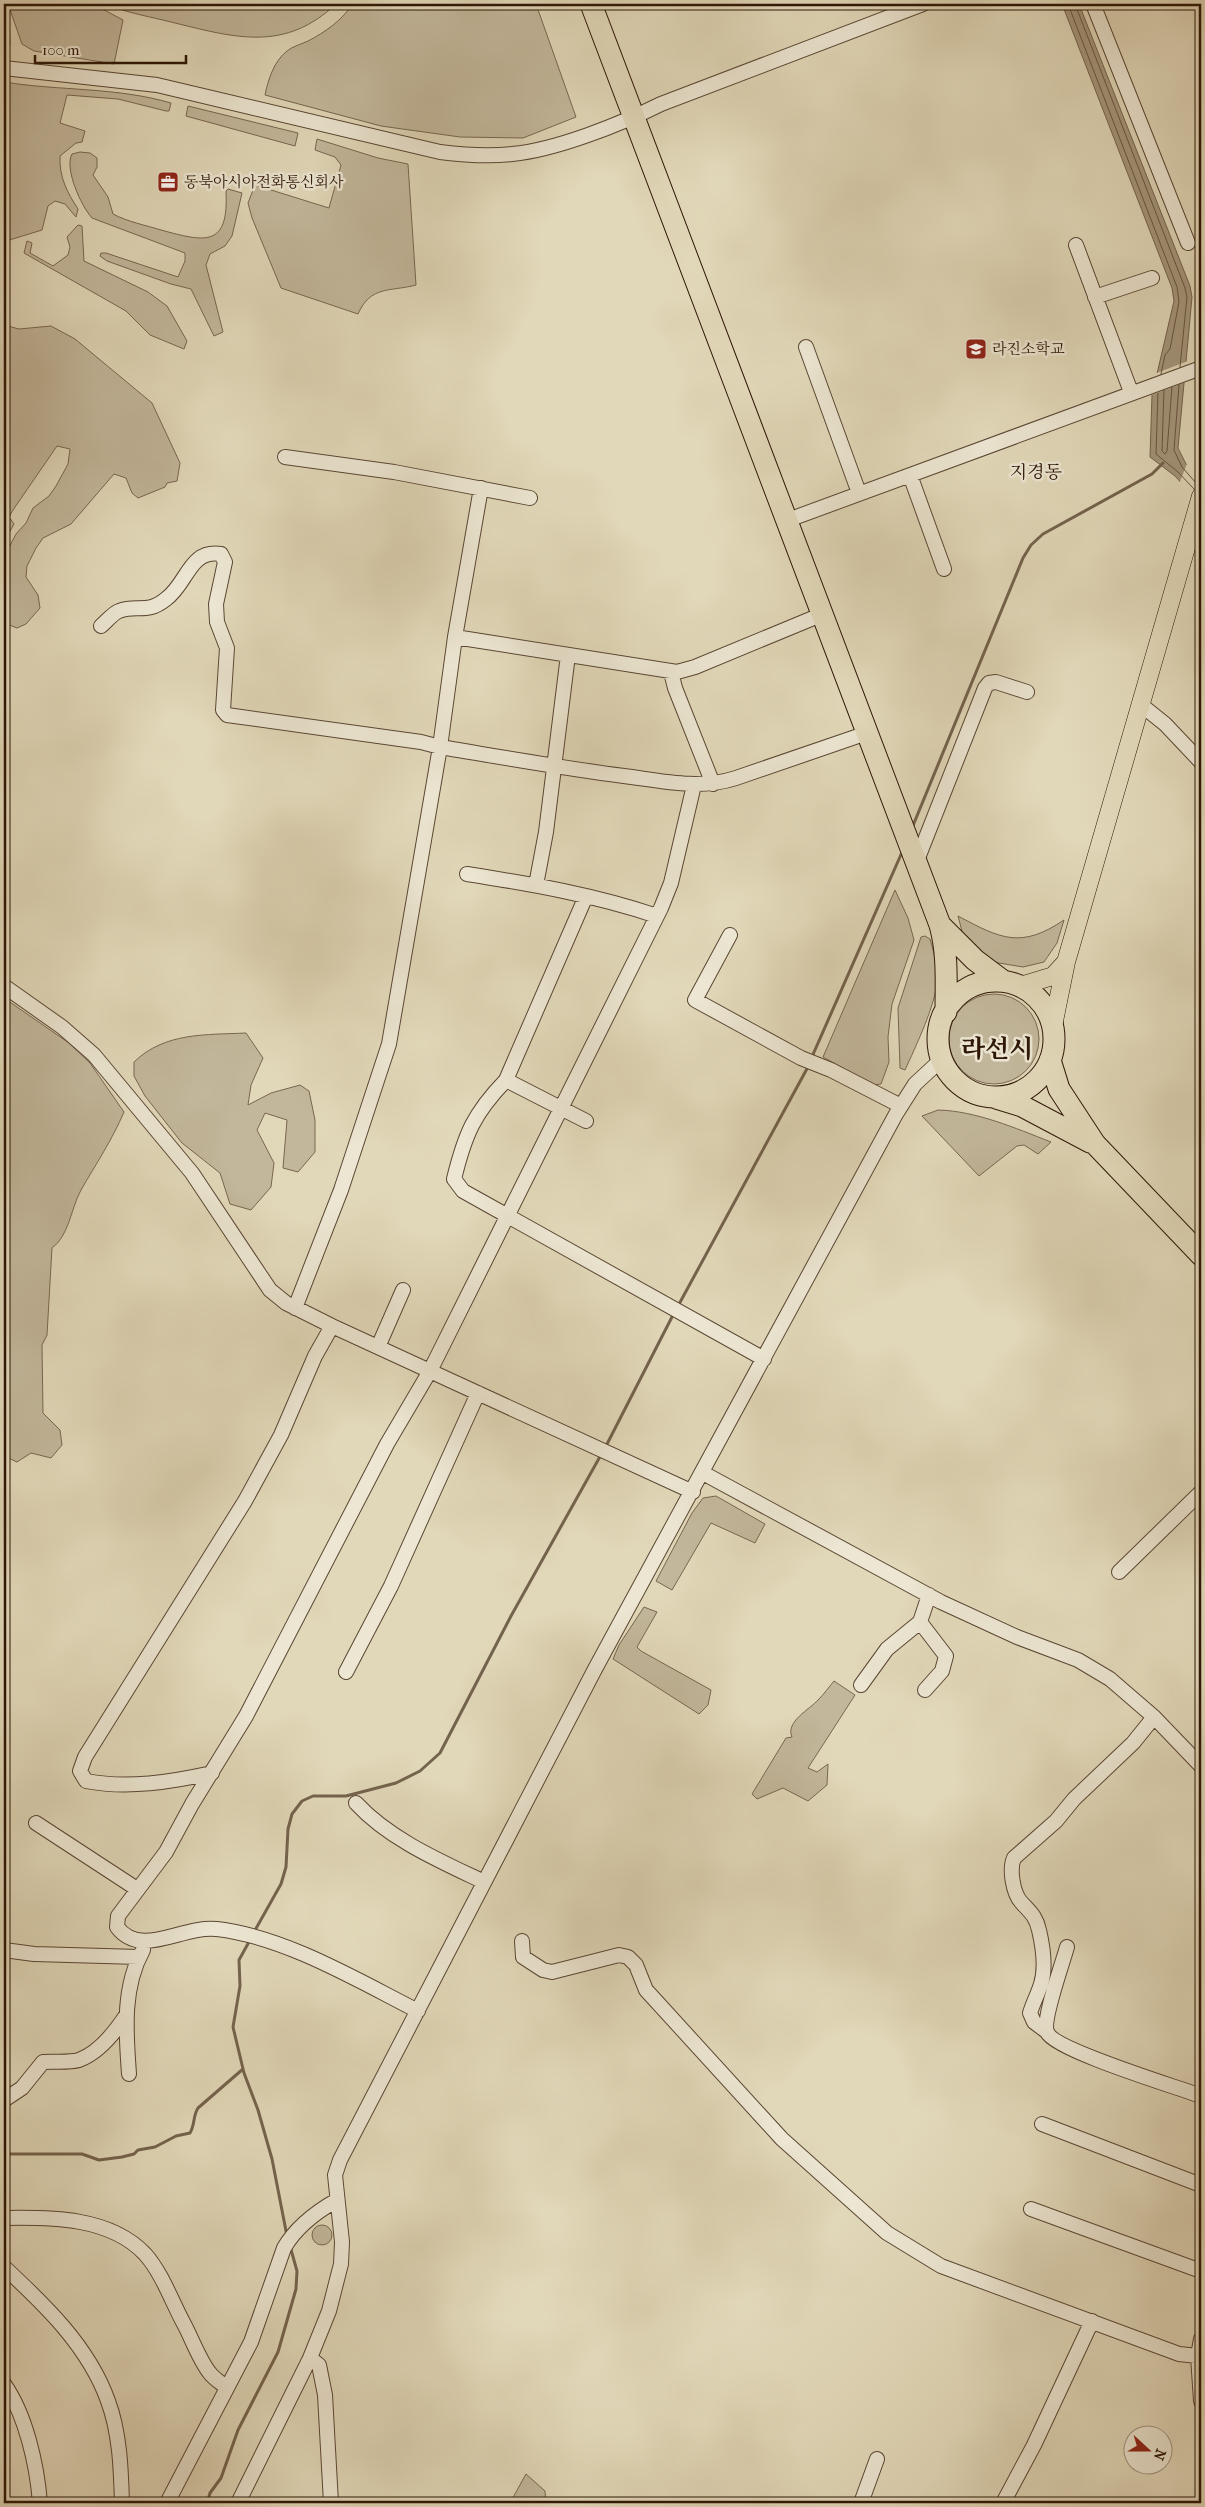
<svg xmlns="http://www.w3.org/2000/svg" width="1205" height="2507" viewBox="0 0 1205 2507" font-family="'IM FELL French Canon','Noto Serif KR',serif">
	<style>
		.green { fill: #c2b79b; stroke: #786650 }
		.water { fill: #a4967c; stroke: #74634d }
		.pier { fill: #e1d8b9 }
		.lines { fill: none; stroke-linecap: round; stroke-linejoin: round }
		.shore { stroke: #685641; stroke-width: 1 }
		.stream { stroke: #74634d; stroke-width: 3 }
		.minor-casing { stroke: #5a4633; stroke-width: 16 }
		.major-casing { stroke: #2d1606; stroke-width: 19 }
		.highway-casing { stroke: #2d1606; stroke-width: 23 }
		.minor { stroke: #ece6d2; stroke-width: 14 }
		.major { stroke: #e1d8b9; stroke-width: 18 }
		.highway { stroke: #e1d8b9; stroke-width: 21 }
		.labels { text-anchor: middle; stroke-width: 5; stroke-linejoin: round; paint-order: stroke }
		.poi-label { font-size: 15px; fill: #2d1606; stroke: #ece6d2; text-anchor: start }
		.quarter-label { font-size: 18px; fill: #2d1606; stroke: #ece6d2 }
		.town-label { font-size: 25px; font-weight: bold; fill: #2d1606; stroke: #ece6d2 }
	</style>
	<rect width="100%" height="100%" fill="#e1d8b9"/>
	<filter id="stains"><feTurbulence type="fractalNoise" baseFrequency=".004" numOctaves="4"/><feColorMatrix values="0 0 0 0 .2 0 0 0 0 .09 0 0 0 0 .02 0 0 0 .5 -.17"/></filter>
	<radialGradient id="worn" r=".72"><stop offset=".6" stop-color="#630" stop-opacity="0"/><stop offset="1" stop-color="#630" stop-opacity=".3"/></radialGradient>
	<path class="green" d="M8,4h85l30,16 -9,44 -80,-13 -12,-7z
		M105,4h231c-51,48 -100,34 -161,19 -23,-6 -48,-10 -70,-19z
		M352,4h184l40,113 -53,21 -63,-1 -79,-11 -116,-31c3,-15 9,-34 22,-44 6,-5 15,-7 21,-10 16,-8 36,-22 44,-37z
		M4,11l5,10 1,24 -6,1z
		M4,82c56,9 112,5 167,21l-2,8h-3l-48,-12 -51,-4 -7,28 25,8 -3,11 -6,1 -16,13c-1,21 7,36 18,53l-2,8 -11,-13 -10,-3 -7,5 -6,24 -36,11 -2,-1z
		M188,106l110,27 -3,13 -109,-30z
		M317,139l61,19 30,6 8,121c-26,7 -45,0 -58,29l-77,-26 -29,-70 -4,-15 7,-18 74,23 12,-43 -6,-8 -20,-7z
		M80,152l10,1 7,5v9l-4,8 15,22 5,17c15,8 32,11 48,16 44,12 68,18 65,-39l2,-2 14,4 -10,43 -7,10 -15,8 -4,11 17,67 -9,4 -23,-47 -20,-5 -64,-23 -7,-5 1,-3h5l72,24 7,-16v-8l-93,-35c-11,-12 -28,-50 -20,-64z
		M78,225l4,1 2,35 64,31 19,14 20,35 -3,8 -34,-14 -24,-24 -102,-58 3,-12 5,2 -2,10 23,13 15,-11 2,-8 -3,-10z
		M4,325l15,4 32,-3 24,13 77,64 28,60 -3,18 -10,2 -2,4 -27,11 -6,-5 -6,-15 -12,-4 -43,50 -28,14 -7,10 -9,18 -1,11 12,18 2,13 -14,16 -9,4 -13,-5v-66l12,-23 10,-11 7,-15 16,-12 7,-10 12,-22 2,-15 -13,-3 -44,64 -4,7 5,7 -10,18z
		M895,890l13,28 6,22 -22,64 -4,33 1,25 -8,22 -8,1 -50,-28z
		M958,916c43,23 63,33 106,4l-7,23 -13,19 -21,5 -30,-5 -30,-27z
		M925,936l5,3c4,14 8,27 7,42 -1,23 -22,67 -32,89l-5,-2 -2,-60 23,-71z
		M949 1039a45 45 0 1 1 90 0a45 45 0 1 1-90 0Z
		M4,998l65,45 21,20 34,49c-12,28 -28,52 -43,78 -10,18 -12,46 -29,58l-5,87 -5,10 1,68 17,17 2,15 -11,13 -20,-5 -14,9 -13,-6z
		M246,1033l17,25 -12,27 -3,20 23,-12 29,-8 9,6 6,29v32l-17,20 -15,-4 4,-48 -22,-7 -8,17 17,33 -3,24 -20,23 -21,-6 -10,-31 -38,-30 -37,-47 -11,-20v-14c31,-30 72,-27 112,-29z
		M938,1110c38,1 77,18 113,32l-13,12 -14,-9 -7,1 -38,30 -57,-60z
		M716,1496l49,28 -10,19 -44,-20 -39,67 -16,-9 36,-68 11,-15z
		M644,1607l13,5 -20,35 4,4 70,39 -3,15 -9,9 -86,-55 6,-14z
		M834,1681l21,14 -47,73 9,4 11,-8 -1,21 -19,16 -25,-13 -26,11 -5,-5 34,-56 6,-1c-7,-15 18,-28 26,-37 6,-6 11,-13 16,-19z
		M312 2235a10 10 0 1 1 20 0a10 10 0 1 1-20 0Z
		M526,2474l19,17 1,12h-36z"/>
	<path class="water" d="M1062,4h17l111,282 2,11 -14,151 8,16 15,17v24l-26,-29 -25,-19 2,-62 22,-94 -2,-13z"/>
	<path class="pier" d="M1188,361l-2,21 -37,14 5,-22z
		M1188,461l13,16v31l-22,-24z"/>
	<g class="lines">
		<path class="shore" d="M1068,4l109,283 2,15 -9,47 -5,6 -4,19
			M1075,4l110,284 2,9 -7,70
			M1179,385l-5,65 8,17 14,16 5,1
			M1164,390l-2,61 3,3 2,-3 5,-64
			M1158,393l-2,61 22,18 16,17"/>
		<path class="stream" d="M912,828l111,-270 8,-13 12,-11 109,-60 11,-11
			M811,1059l92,-209
			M678,1306l131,-241
			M605,1448l69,-135
			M254,1932l27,-48 5,-17 2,-38 4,-15 10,-13 11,-5h33l50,-13 24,-12 20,-18 71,-137 91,-163
			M250,1940l-11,20 1,26 -7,41 11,46 14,37 14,49 15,77
			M4,2154h78l17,6 23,-3 12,-3 4,-4 17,-3 21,-11 14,-3c5,-8 3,-18 8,-25l45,-39
			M207,2503l3,-10 11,-15 17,-48 40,-78 18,-63 1,-18 -7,-25"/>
		<g class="minor-casing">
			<path id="minor" d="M1093,4l95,239
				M4,68l153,17 283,67c24,3 47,5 72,2 44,-4 109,-30 149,-50l262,-100
				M1076,245l55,147
				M1095,297l57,-19
				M806,347l53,146
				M285,457l109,15 136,26
				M910,475l34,94
				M788,520l413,-152
				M101,626c5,-4 12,-13 18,-15 19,-7 27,4 47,-12 22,-16 23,-50 55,-45l4,8 -9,42 1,18 10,26 -4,62 4,5 194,27 19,5c61,10 122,21 184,29 38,5 75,14 112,2l131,-45
				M455,637l222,35 18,-5 128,-53
				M671,672l4,16 38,96
				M1140,704l25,20 36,38
				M916,863l69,-175 4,-5 7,-1 31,10
				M467,874c64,10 128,21 190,42
				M536,885l10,-53 22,-177
				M730,935l-35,65 106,58 30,12 70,36
				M4,986l58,41 32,28 98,118 78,117 16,13 46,23 361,166
				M506,1080l80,-184
				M586,1121l-80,-41c-32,33 -41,54 -52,99l9,12 301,168
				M295,1308l46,-118 48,-146 51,-297 15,-110 26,-149
				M378,1347l25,-57
				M703,1473l238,129 76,35 61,23 32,19 44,38 47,49
				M1119,1572l82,-80
				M920,1622l26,34 -4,15 -17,19
				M346,1672l45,-86 87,-193
				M861,1685l26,-36 33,-27 9,-27
				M212,1773c-41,9 -84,16 -126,8l-6,-10 5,-14 160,-256 36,-66 34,-79 17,-30
				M356,1803c33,36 84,58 128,79
				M36,1823l101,66
				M522,1941l1,16 20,13 9,2 67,-17 9,2 8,8 10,25 136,149 105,94 54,33 238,88 19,2
				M1067,1947c-4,15 -25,73 -20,85 7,18 130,55 154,64
				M4,1950l30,4 105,3
				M418,2011c-61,-31 -133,-74 -201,-82 -35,-4 -76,30 -100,-2l1,-11 48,-64 26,-48 54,-88 141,-272 43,-73 231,-463 10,-25 23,-98
				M1046,2031l-12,-9 -4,-9c3,-10 8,-19 11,-29 5,-16 2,-37 -2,-54 -3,-14 -9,-18 -18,-28 -8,-9 -12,-33 -7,-44l42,-37 18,-22 59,-56 21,-26
				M129,2074c-3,-42 -7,-86 14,-124
				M4,2100l18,-12 21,-26c11,-1 25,1 36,-2 19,-7 36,-28 46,-43
				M1042,2124l159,61
				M1031,2209l170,62
				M4,2218c47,-1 106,-1 141,36 17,19 27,48 39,70 8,15 15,35 25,48 4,6 12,11 17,15
				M4,2267c41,38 85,80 104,134 12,32 13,69 14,102
				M1201,2339l-3,17 3,45
				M310,2358l9,7 6,30 6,108
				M4,2384c22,31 33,81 36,119
				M167,2503l84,-161 33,-94c12,-21 32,-36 53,-48
				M238,2503l72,-145 19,-47 12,-47 1,-22 -7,-67 5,-15 255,-491 301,-555 19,-30 27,-25
				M861,2503l16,-44
				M1003,2503l31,-58 58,-124"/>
		</g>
		<g class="major-casing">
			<path id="major" d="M1020,986l33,-10 13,-14
				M1053,1026l13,-64 135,-466"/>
		</g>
		<g class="highway-casing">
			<path id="highway" d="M591,4l349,921c8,29 6,57 6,87
				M942,927l33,33 28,21
				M938 1039a58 58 0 1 1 116 0a58 58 0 1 1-116 0Z
				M1050,1060l9,29 36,55 106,111
				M996,1098l26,8 68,36"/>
		</g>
		<use href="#minor" class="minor"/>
		<use href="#major" class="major"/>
		<use href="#highway" class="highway"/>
	</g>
	<defs>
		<g id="office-square" transform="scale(1.125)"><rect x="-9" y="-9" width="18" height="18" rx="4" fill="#8f2418" stroke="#ece6d2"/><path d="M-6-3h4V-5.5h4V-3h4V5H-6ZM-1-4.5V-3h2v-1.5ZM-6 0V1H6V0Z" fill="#fff"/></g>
		<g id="school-square" transform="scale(1.125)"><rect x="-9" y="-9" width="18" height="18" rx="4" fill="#8f2418" stroke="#ece6d2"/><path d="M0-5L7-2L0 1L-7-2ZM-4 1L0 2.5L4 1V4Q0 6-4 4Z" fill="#fff"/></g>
	</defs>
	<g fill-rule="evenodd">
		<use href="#office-square" x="168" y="182"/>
		<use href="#school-square" x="976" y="349"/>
	</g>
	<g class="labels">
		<g class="poi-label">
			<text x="184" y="187">동북아시아전화통신회사</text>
			<text x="992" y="354">라진소학교</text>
		</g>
		<g class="quarter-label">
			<text x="1036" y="478">지경동</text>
		</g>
		<g class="town-label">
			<text x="997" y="1057">라선시</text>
		</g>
	</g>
	<rect width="1205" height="2507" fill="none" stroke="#e1d8b9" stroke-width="20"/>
	<rect x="5" y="5" width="1195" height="2497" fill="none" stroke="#2d1606" stroke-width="2.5"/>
	<rect x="10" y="10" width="1185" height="2487" fill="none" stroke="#2d1606"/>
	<g transform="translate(1148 2450) rotate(111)"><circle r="24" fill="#ece6d2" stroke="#a09380"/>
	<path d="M0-4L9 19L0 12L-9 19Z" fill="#8f2418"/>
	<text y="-8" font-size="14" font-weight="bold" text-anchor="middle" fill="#2d1606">N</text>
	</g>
	<path d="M35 55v8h151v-8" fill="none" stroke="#2d1606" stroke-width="2.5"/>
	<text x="42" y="55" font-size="15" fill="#2d1606" stroke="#ece6d2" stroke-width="4" paint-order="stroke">100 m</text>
	<rect width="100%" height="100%" filter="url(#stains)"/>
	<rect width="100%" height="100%" fill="url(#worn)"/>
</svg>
